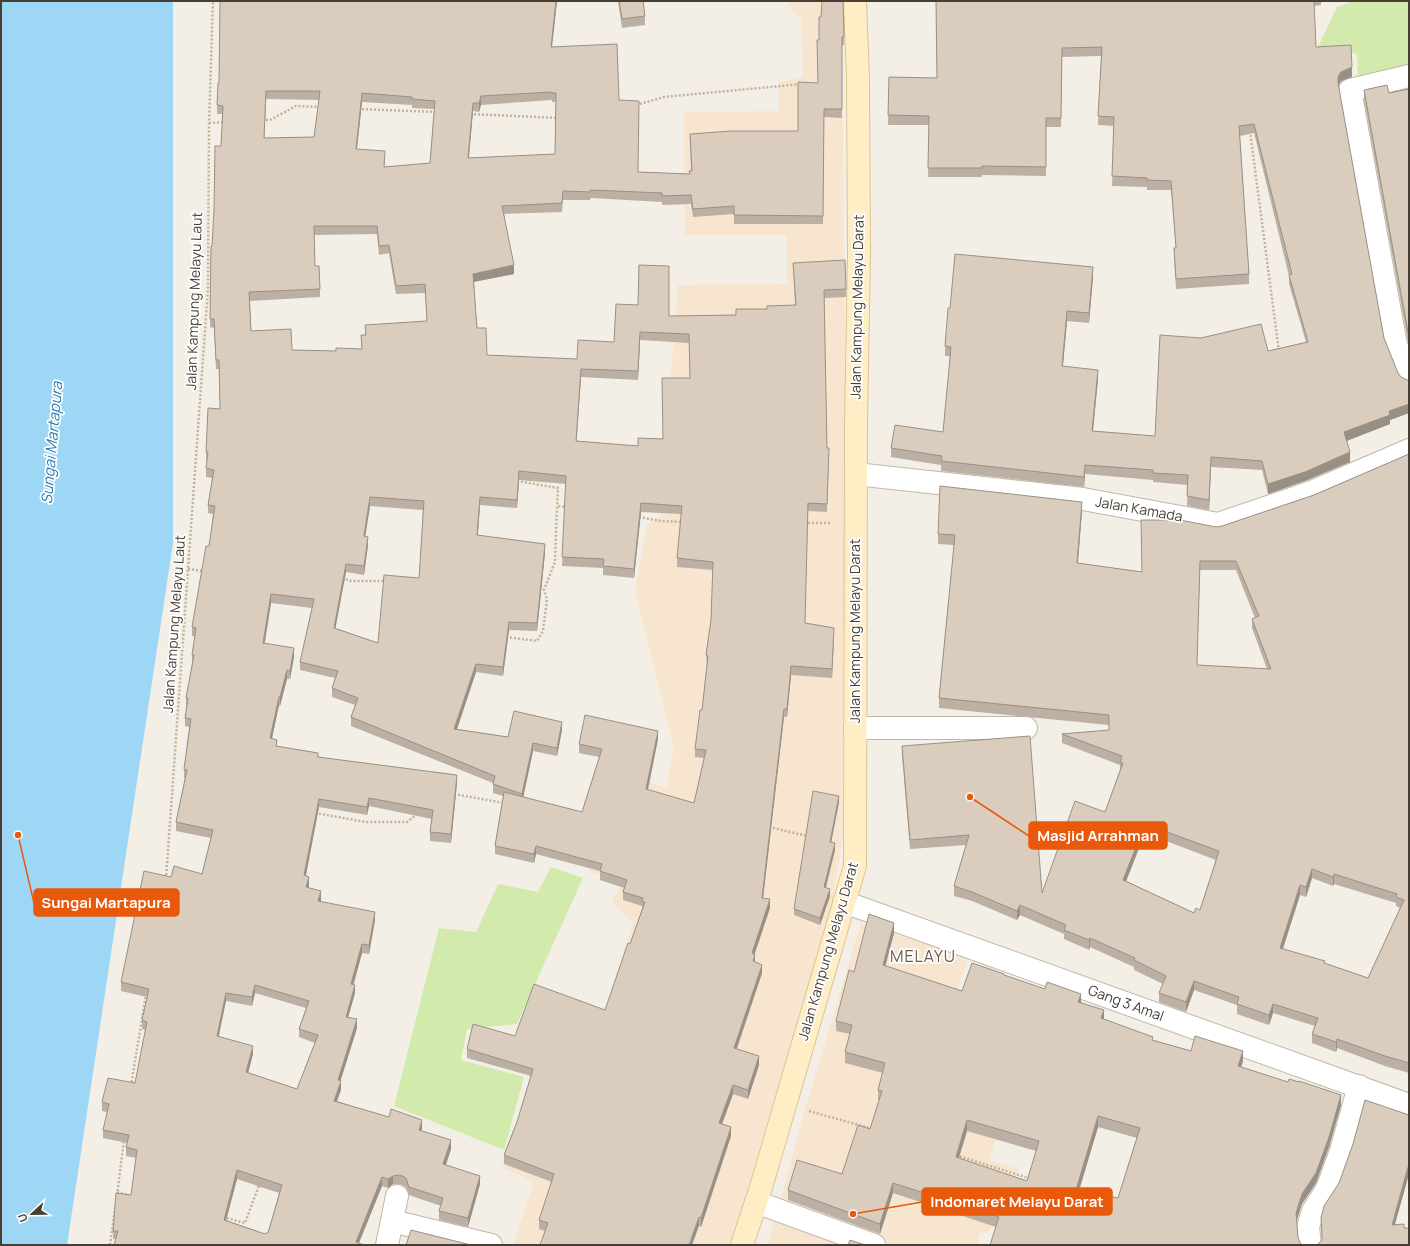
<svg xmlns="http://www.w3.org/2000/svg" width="1410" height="1246" viewBox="0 0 1410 1246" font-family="Manrope,sans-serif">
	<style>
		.commercial { fill: #f7e5d0 }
		.green { fill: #d2ebac }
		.water { fill: #9ed6f5 }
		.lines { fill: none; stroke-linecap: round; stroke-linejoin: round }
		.street-casing { stroke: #c0b7a8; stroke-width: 24 }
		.secondary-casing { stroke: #dac495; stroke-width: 24 }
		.path { stroke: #c3b298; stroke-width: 2.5; stroke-dasharray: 2 2; stroke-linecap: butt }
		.street { stroke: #fff; stroke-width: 22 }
		.secondary { stroke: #ffeec5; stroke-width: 22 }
		.wall { fill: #bbb0a3; fill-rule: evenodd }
		.shaded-wall { fill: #999085 }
		.building { fill: #dacdbe; stroke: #999085; fill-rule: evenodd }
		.labels { text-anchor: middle; stroke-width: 3.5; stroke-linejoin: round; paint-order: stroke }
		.street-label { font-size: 14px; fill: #473f35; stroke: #fff }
		.water-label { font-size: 15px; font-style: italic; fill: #267db2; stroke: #fff }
		.quarter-label { font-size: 16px; letter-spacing: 1px; fill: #6b5d4b; stroke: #fff }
		.leader { fill: none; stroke: #e8590c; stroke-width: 1.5 }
		.callout-dot { fill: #e8590c; stroke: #fff; stroke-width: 1.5 }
		.callout { fill: #e8590c; stroke: #e8590c; stroke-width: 1.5 }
		.callout-label { font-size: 15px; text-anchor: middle; font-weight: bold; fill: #fff }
	</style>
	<rect width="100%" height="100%" fill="#f4efe6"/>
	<path class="commercial" d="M786,1h53l4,120 5,681 -16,105 -101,338h-218l21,-64 -32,-13 18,-49 66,27 23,-146 24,-78 -21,-20 10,-18 -32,-12 20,-89 24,-6 32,11 8,-40 -39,-157 12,-66 13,-8 18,-232 109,-1v-49h-102l-1,-123 95,-1v-29l24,-5 -2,-57z
		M861,923l107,35 -29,88 74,25 -23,90 29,8 -30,62 -9,2 -3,12h-209l34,-125z"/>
	<path class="green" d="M1354,1h55v67l-51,15 -1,-29 -40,-5 20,-42z
		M551,867l32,11 -66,146 -50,5 -6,31 63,17 -20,73 -110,-44 45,-178 37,4 22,-48 40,8z"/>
	<path class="water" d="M1,1h172v542l-106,702h-66z"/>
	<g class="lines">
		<g class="street-casing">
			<path id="street" d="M1409,76l-59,14 46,255 13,32
				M856,474l227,25 135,25 91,-31 100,-43
				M855,728h171
				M844,902l565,203
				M756,1202l118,43
				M392,1221l99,24
				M387,1245l10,-49
				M1310,1245l-2,-18 5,-16 14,-22 14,-38 18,-65"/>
		</g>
		<g class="secondary-casing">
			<path id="secondary" d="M742,1245l20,-61 93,-318 1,-442 3,-170 -1,-175 -3,-78"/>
		</g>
		<path class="path" d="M636,105l28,-8 138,-13
			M358,109l79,3
			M470,114l89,4
			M262,120h8l26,-14 25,1
			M209,123l16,-1
			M1250,131l29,221
			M517,481l41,7 -1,18
			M639,517l22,4 22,1
			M804,523h27
			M188,569l16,2
			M342,578l9,3h36
			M506,637l31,4 6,-10 4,-32 -3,-9 11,-28 2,-56 9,1
			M454,794l50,9
			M315,813l51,9h41l10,-8
			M769,827l38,9
			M166,879l42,-591 1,-165 4,-122
			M131,1086l15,-92
			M809,1111l64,18
			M956,1155l75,24
			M117,1192l10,3
			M117,1195l7,-55
			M223,1217l22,6 15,-40
			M110,1245l6,-43"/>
		<use href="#street" class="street"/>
		<use href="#secondary" class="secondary"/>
	</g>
	<path class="wall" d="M220,1h337l-5,45 67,54 19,72 51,2 2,-3 -1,-37 108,-3 20,-48 -1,-43 27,-3v8h-2v73l-18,-1 -1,107h-89v-10l-41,3 -2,-13 -29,1v-3l-71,-4 -1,2h-27l-1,12 -58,2 10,60 -40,8 3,46 10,27 90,4 92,-43 67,-1 31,-6 28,-4 -2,-42 53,26v8l-22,1 3,150 2,8 -2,56 -19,-1 -3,112 29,13 -2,42 -41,-3 -4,42h-3l-21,181 7,10 -16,46 1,8 7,11 -25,76 22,16 -11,34 -15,-5 -11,30 9,12 -30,91 -2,-1 -154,5 -6,-2v-9l13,-38 -48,-18v-9l13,-33 14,-46 -64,-18v-9l48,-13 90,-26 25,-66 12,-35v-3l-19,-6v-8l1,-4 -24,-8v-9l-64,-17 -2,9 -39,-9v-8l8,-50 -10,-3v-10l-142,-57v-9l4,-12 -23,-8v-9l3,-10 -35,-8v-8l12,-54 -41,-5 -6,40 29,14 -4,22h-3l-7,27 -1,-1 -7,34 5,7 41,11 139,26 -6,60 -21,-2v-9l2,-13 -63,-13 -2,9 -48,-8 -13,69 3,9 -1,3 13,12 -1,1 55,19 -6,34 -7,-1 -8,31 1,9 -7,24 9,11 -17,53 1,9 -4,11 85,28v2l29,18 -5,16 34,19 -12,43 -29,-7v-9l2,-5 -32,-11 -3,-8 -6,-3h-7l-5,4 -6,-2 -23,57 -246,-4v-8l18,-36 5,-37 -10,-2v-9l1,-4 -24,-5v-8l4,-18 -5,-1v-9l33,-19 7,-36 3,-17 -3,-1v-9l5,-23 -26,-6v-9l50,-105 31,-3 9,-36 -35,-7v-9l9,-44h-1v-9l5,-42 -4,-1v-8l2,-11h-1v-9l6,-34v-9l3,-19h-3v-9l17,-81 4,-32 -5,-1v-8l4,-27 -6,-1v-9l1,-8h-1v-8l14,-43 -1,-40h-3l-2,-41 -4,-1 1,-81h1l9,-100 2,-32h-6v-9l2,-22zM266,99l53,1 -5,37 -50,1zM552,100v2h4l-1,52 -86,4 4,-47 6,1 2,-7zM362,102l50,3v3l22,1 -4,54 -46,4 1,-7 -28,-11zM377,234l2,21 10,-2 7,41 29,-1 2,28 -62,4v10h-4l1,14 -26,2 -44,-1 -41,-19 -1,-30 70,-4v-8l-5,-23 -1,-31zM640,340l49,3 1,35 -27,61 -25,7 -62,-5 5,-64 57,3zM519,480l47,4 -4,82 41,2v7l31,3 7,-66 40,2 -4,44v9l36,3 -2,50 -5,35 1,9 -5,46 -7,39v8l9,1 -10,45 -46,-13 10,-51 -79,5v9l20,4 -17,55 -59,-15 10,-46 24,5 5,-26 -54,7 -51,-8 19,-57 27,4 6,-46 28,1 8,-78 -67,-18 2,-30 37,3zM370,506l53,4 -4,68 -41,65 -43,-15 11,-56 18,3 4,-30 -3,-9zM255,993l51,15 -7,21v8l16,6 -18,46 -49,-16 5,-19 -35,-18 8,-35 26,5zM237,1179l42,14 -11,40 -3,1 -39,-14z
		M618,1h25l2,15v9l-23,3z
		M936,1h385v4l-7,1 2,41 36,30 -11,4 -3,5 46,252 14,35 3,4 6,3h2v33l-19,7v4l-44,17 4,21 -45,19 -37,13 -6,-24 -51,-3 -2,43 -22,-4 1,-21 -35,-3v-2l-68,-6 -1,13 -143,-16v-6l-50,-8v-9l52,-16 7,-76h-5v-10l5,-38 143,-31 -4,46 -22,-2 -4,45 35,13 -5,52 62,5 113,-85 38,-9 -17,-58v-8l-35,-143 -14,3 9,138v10l-73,5 -2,-32v-9h2l-5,-58h-24v-3l-35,-1 2,-60 -16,-1 3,-69 -39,1 -1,70h-15v49l-64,-1v2h-54l1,-52h-41l1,-48 48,1z
		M1409,89v255l-1,-2 -44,-243v-9l25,3z
		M1409,454v619l-24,-7 -48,-18 -1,4 -24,-9v-9l3,-8 -42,-13 -4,12 -32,-11v-9l-43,-15 -8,22 -27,-10v-9l4,-9 -29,-14v-3l-44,-20 -1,3 -25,-11v-5l-44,-19 -3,5 -45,-19 -18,-5v-10l12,-41 -56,4 -8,-93v-10l140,147 63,-81 15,-42v-5l-58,-22v-9l47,-4v-5l-170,-17v-10l15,-153 -16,-1v-10l144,-23 -4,52 63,9 75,-45 6,-1 92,-31zM1200,570h36l19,48 -3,1v9l15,41 -70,-4zM1145,833l71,27 -16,50 -6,3 -68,-32zM1312,878l21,8 1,-2 62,19v3l4,2 -32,70 -85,-29 17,-54 6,2z
		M839,802l-8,40 4,8 -9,38 4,8 -10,29 -26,-10v-6z
		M894,933l-9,33 77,25 42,-15 77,26 23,17 49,21 38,11 52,10 -2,6 100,38 -12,42 -13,36 -14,21 -306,23 -103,-34 -13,41 -92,-34v-10l54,-16 28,-45 9,-29h-1v-10l5,-17 -38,-10v-11l5,-18 -14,-3v-10l18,-49zM1098,1127l39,11 -19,60 -39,-7zM967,1131l69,20 -9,30 -68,-23z
		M1409,1115v63h-1l-86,62 -1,-22z"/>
	<path class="shaded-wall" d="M556,1h1l-6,54v-8z
		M1352,67v10l-11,4 -3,5v6v-15l3,-5z
		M266,91v8l-2,47v-8z
		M362,93v9l-6,55v-8z
		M481,96v9l-2,7v-9z
		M473,103v8l-5,55v-8z
		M514,265v9l-41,8v-8z
		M1093,267v10l-4,46v-10z
		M1067,311v10l-5,54v-9z
		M640,332v8l-2,40v-9z
		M581,369v8l-5,72v-8z
		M1098,370v9l-6,61v-9z
		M1409,404v9l-19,7v4l-46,18v-10l45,-21z
		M1350,452v10l-45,19 -37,13v-10z
		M1211,457v10l-2,43v-10z
		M1085,465v9l-1,13v-10z
		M519,471v9l-2,28v-8z
		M370,497v9l-6,39v-9z
		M480,497v8l-3,39v-9z
		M1082,502v9l-5,61v-9z
		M641,503v9l-7,66v-9z
		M368,537v8l-4,30v-9z
		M545,544v9l-8,78v-8z
		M346,564v8l-12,64v-8z
		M271,594v9l-8,48v-8z
		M509,622v8l-6,46v-9z
		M834,628v8l-2,42v-9z
		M294,648v9l-4,22v-8z
		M476,664v8l-22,66v-9z
		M791,666v9l-4,42v-8z
		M287,670v9l-7,27v-9z
		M279,697v8l-9,42v-9z
		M784,709v8l-22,190v-9z
		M562,722v8l-5,26v-8z
		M658,731v8l-12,59v-9z
		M533,743v8l-11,52v-9z
		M457,775v8l-6,60v-9z
		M839,796v6l-9,46v-6z
		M369,798v8l-2,9v-8z
		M319,799v8l-15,77v-9z
		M1145,824v9l-22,56v-9z
		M835,843v7l-11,43v-6z
		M536,846v8l-2,9v-9z
		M1312,869v9l-6,19v-10z
		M1334,874v10l-1,2v-9z
		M309,877v8l-3,11v-9z
		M1300,885v10l-20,62v-9z
		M830,889v7l-10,29v-7z
		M321,891v9l-3,9v-8z
		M770,899v9l-18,54v-9z
		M1020,905v10l-3,5v-9z
		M375,912v8l-6,34v-9z
		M894,923v10l-11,42v-10z
		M1090,938v9l-1,3v-10z
		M362,944v9l-11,39v-8z
		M755,955v8l-2,-2z
		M762,965v8l-28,83v-8z
		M1194,981v9l-8,22v-10z
		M255,985v8l-3,13v-9z
		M355,985v8l-9,32v-8z
		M226,993v8l-9,44v-9z
		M1081,994v10l-3,-2z
		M1273,1004v9l-4,12v-10z
		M1104,1010v10l-3,-2z
		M357,1019v9l-19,61v-9z
		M1337,1039v9l-1,4v-10z
		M253,1046v8l-7,27v-9z
		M1243,1051v10l-5,16v-11z
		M759,1056v9l-11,34v-9z
		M341,1081v9l-7,19v-8z
		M733,1085v9l-14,38v-9z
		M1341,1095v10l-12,42 -13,36 -14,21 -6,19v-10l6,-19z
		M1098,1116v11l-22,73v-10z
		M422,1120v9l-3,9v-8z
		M967,1120v11l-11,36v-10z
		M731,1127v9l-30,91v-9z
		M451,1140v9l-8,24v-9z
		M1408,1167v11l-16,57v-10z
		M237,1170v9l-13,49v-8z
		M393,1176v8l-5,4v-9z
		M480,1176v8l-12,43v-9z
		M382,1177v9l-24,59 -2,-3z
		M893,1183v10l-13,41v-10z
		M699,1217v9l-7,19h-3z"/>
	<path class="building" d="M220,1h336l-5,46 66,-3 2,56 20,1 -1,71 52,2 -1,-3h3l-2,-37 42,-3h66v-49l20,1 -1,-43h2v-23h2l1,-16h21l1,36h-2v72h-18l-1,107 -89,-1v-9l-41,3 -2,-14 -29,1v-3l-71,-3 -1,2 -27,-1 -1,12 -60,3 12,59 -41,9 4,54h9l1,27 90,4 1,-19 36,2 2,-38 22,1 1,-40 30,1v50l67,-1v-6h31v-3l29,-1 -3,-42 52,-3 1,29 -22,1 3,158h2l-2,56 -19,-1 -3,120 29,5 -2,41 -41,-3 -4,43h-3l-22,189 8,1 -18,54 3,2 -2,6 9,4 -28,83 25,8 -11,34 -15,-5 -14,38 12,4 -30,91 -2,-1 -10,28h-149l8,-22 -9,-3 15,-46 -50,-19 13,-33 16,-53 -66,-20 6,-25 42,12 19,-52 71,26 23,-67 2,1 15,-42 -3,-1 1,-3 -20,-6 4,-12 -27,-9 2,-7 -66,-18 -2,8 -39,-8 9,-54 78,20 20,-63 -23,-5 6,-29 73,16 -12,58 48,14 12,-53 -11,-1 5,-39h2l6,-54 -2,-1 5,-35 2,-58 -36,-4 5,-52 -41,-3 -7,66 -31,-3 1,-7 -42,-2 4,-81 -47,-5 -2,29 -37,-3 -3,38 68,9 -8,79 -28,-1 -6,45 -27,-3 -22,65 54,8 6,-26 48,11 -5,26 -24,-5 -11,51 -29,-10 2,-8 -144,-59 7,-19 -26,-10 6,-17 -38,-9 14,-63 -43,-5 -8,49 31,5 -4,23 -3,-1 -7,27h-1l-9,41 7,2 -1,6 42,7v4l139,18 -6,59 -21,-2 3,-22 -64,-12 -2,9 -48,-8 -15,76 5,2 -3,10 15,4 -3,10 57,11 -6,33 -7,-1 -11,40 4,1 -9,32 11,2 -19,61 3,1 -7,20 55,16 2,-8 31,11 -3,10 32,10 -8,24 37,12 -12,42 -29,-7 4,-13 -34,-11 -3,-9 -6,-3 -7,1 -5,3 -6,-2 -26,65 8,3h-250l4,-14h-5l3,-38 15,2 6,-45 -11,-3 3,-12 -26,-5 6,-26 -7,-2 6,-24 27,5 7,-36 5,-25 -5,-2 7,-31 -28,-7 23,-111 27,6 3,-11 28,8 11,-44 -37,-8 11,-52 -3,-1 7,-50 -6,-1 3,-20h-2l8,-43h-2l4,-27 -4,-1 14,-81h3l6,-40 -7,-1 6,-35 -8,-2 2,-16h-2l2,-44 12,1 -1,-49h-3l-2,-41h-4l1,-73h1l2,-37 1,-63h6l2,-40 -6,-1 1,-22h1zM266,91h54l-6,46 -50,1zM552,92v1h4l-1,61 -87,4 5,-55h6l2,-7zM362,93l50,4v2l23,2 -5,62 -46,4 1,-16 -29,-2zM314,226h63l2,20 10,-1 7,41 29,-2 2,37 -62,4 1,10h-5l1,14 -26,-1v3l-44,-1 -1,-21 -40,2 -2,-39 71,-3 -1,-23h-4zM640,332l49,2 1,44h-28l1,61 -25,-1v8l-62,-5 5,-72 57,2zM370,497l54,4 -5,77 -35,-3 -6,68 -44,-15 12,-64 18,2 4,-29 -4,-1zM255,985l54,16 -10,28 19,6 -21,54 -51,-17 7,-26 -36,-10 9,-43 26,4zM237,1170l45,15 -14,48h-2l-1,1 -41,-14z
		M619,1h24l2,15 -23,3z
		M936,1h378l2,46 35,-2 1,22 -11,5 -3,5v6l46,255 14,35 3,4 6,3h2v24l-20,7 1,4 -46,17 6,20 -45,20 -37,12 -6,-23 -51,-4 -2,43 -22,-4 1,-21 -35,-2v-3l-68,-5 -1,12 -143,-16 1,-5 -51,-8 4,-23 48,7 8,-85 -6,-1 3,-38h2l5,-54 138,13 -4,46 -22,-2 -5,55 36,4 -6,61 63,5 5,-101 41,3 60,-14 7,27 40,-9 -19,-67 3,-1 -38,-150 -15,2 10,148 -73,5 -2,-31h2l-5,-67 -24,-1v-2l-35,-2 2,-59 -16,-1 4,-69 -40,1 -1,70h-15v49l-64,-1v2h-54l1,-52 -41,-1 1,-38 48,1z
		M1387,85l2,8 20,-4v245l-1,-2 -44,-242z
		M1409,454v609l-24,-7 -48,-17 -1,3 -24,-8 6,-16 -45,-14 -4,11 -32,-11 2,-7 -45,-16 -8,21 -27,-9 7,-17 -32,-16 1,-2 -45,-20 -1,2 -25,-10 2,-5 -46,-20 -3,6 -45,-19 -18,-6 15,-51 -59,5 -8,-94 128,-10 12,157 33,-92 30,11 18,-49h-3l2,-7 -60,-22 47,-4v-15l-170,-17 16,-163 -17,-1 2,-48 142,16 -5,61 65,9 -1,-52h39l36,7 6,-1 92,-31zM1200,561h36l23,55 -7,3 19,50 -74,-4zM1145,824l74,27 -19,59 -4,-2 -2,5 -71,-33zM1312,869l21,8 1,-3 63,20 -1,3 8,3 -36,78 -44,-15 1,-2 -45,-13 20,-63 6,2z
		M813,791l26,5 -9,46 5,1 -11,44 6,2 -10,29 -26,-9z
		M869,914l25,9 -11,42 79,26 10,-28 32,11v1l41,14 2,-7 34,12 -3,8 26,8 -3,8 52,19 -1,3 39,11 4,-15 48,15 -5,15 50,16 1,-3 10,3v-1l42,14 -12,42 -13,36 -14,21 -6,19 2,24 2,6 3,2h-313l9,-28 -106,-34 -13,41 -92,-34 9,-30 45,14 16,-49 12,4 12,-38 -4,-1 7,-27 -40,-11 7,-27 -16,-4 13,-51 5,2zM1098,1116l42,12 -22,70 -42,-8zM967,1120l72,21 -12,40 -71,-24z
		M1365,1100l44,15v53l-1,-1 -16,58 12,-1v4h5v17h-92l5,-5v-6l-1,-16 3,-12 15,-23 14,-39z
		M411,1230l60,15h1h-66z
		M850,1240l15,5h-17z"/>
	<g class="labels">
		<g class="street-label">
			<text transform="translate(194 301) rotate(-88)" y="5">Jalan Kampung Melayu Laut</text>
			<text transform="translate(857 307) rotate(-89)" y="5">Jalan Kampung Melayu Darat</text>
			<text transform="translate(1139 509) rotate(10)" y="5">Jalan Kamada</text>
			<text transform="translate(174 624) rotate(-86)" y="5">Jalan Kampung Melayu Laut</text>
			<text transform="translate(855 631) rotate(-90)" y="5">Jalan Kampung Melayu Darat</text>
			<text transform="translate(828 951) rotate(-74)" y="5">Jalan Kampung Melayu Darat</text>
			<text transform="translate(1126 1003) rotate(20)" y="5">Gang 3 Amal</text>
		</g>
		<g class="water-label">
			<text transform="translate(52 443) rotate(-85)" y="5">Sungai Martapura</text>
		</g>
		<g class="quarter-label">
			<text x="923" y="962">MELAYU</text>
		</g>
	</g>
	<path class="leader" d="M970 797L1029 836M18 835L34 903M853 1214L922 1202"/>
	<g class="callout-dot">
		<circle cx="970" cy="797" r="4"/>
		<circle cx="18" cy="835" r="4"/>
		<circle cx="853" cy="1214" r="4"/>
	</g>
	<g class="callout">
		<rect x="1029" y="822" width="138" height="27" rx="4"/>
		<rect x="34" y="889" width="145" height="27" rx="4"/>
		<rect x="922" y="1188" width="190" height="27" rx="4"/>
	</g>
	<g class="callout-label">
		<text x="1098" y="841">Masjid Arrahman</text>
		<text x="106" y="908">Sungai Martapura</text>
		<text x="1017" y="1207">Indomaret Melayu Darat</text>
	</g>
	<rect width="1410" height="1246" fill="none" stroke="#473f35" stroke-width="4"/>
	<g transform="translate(32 1214) rotate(248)" stroke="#ffffff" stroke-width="3" paint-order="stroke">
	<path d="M0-3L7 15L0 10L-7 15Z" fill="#473f35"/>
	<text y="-6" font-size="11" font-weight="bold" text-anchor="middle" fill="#473f35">U</text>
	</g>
</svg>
